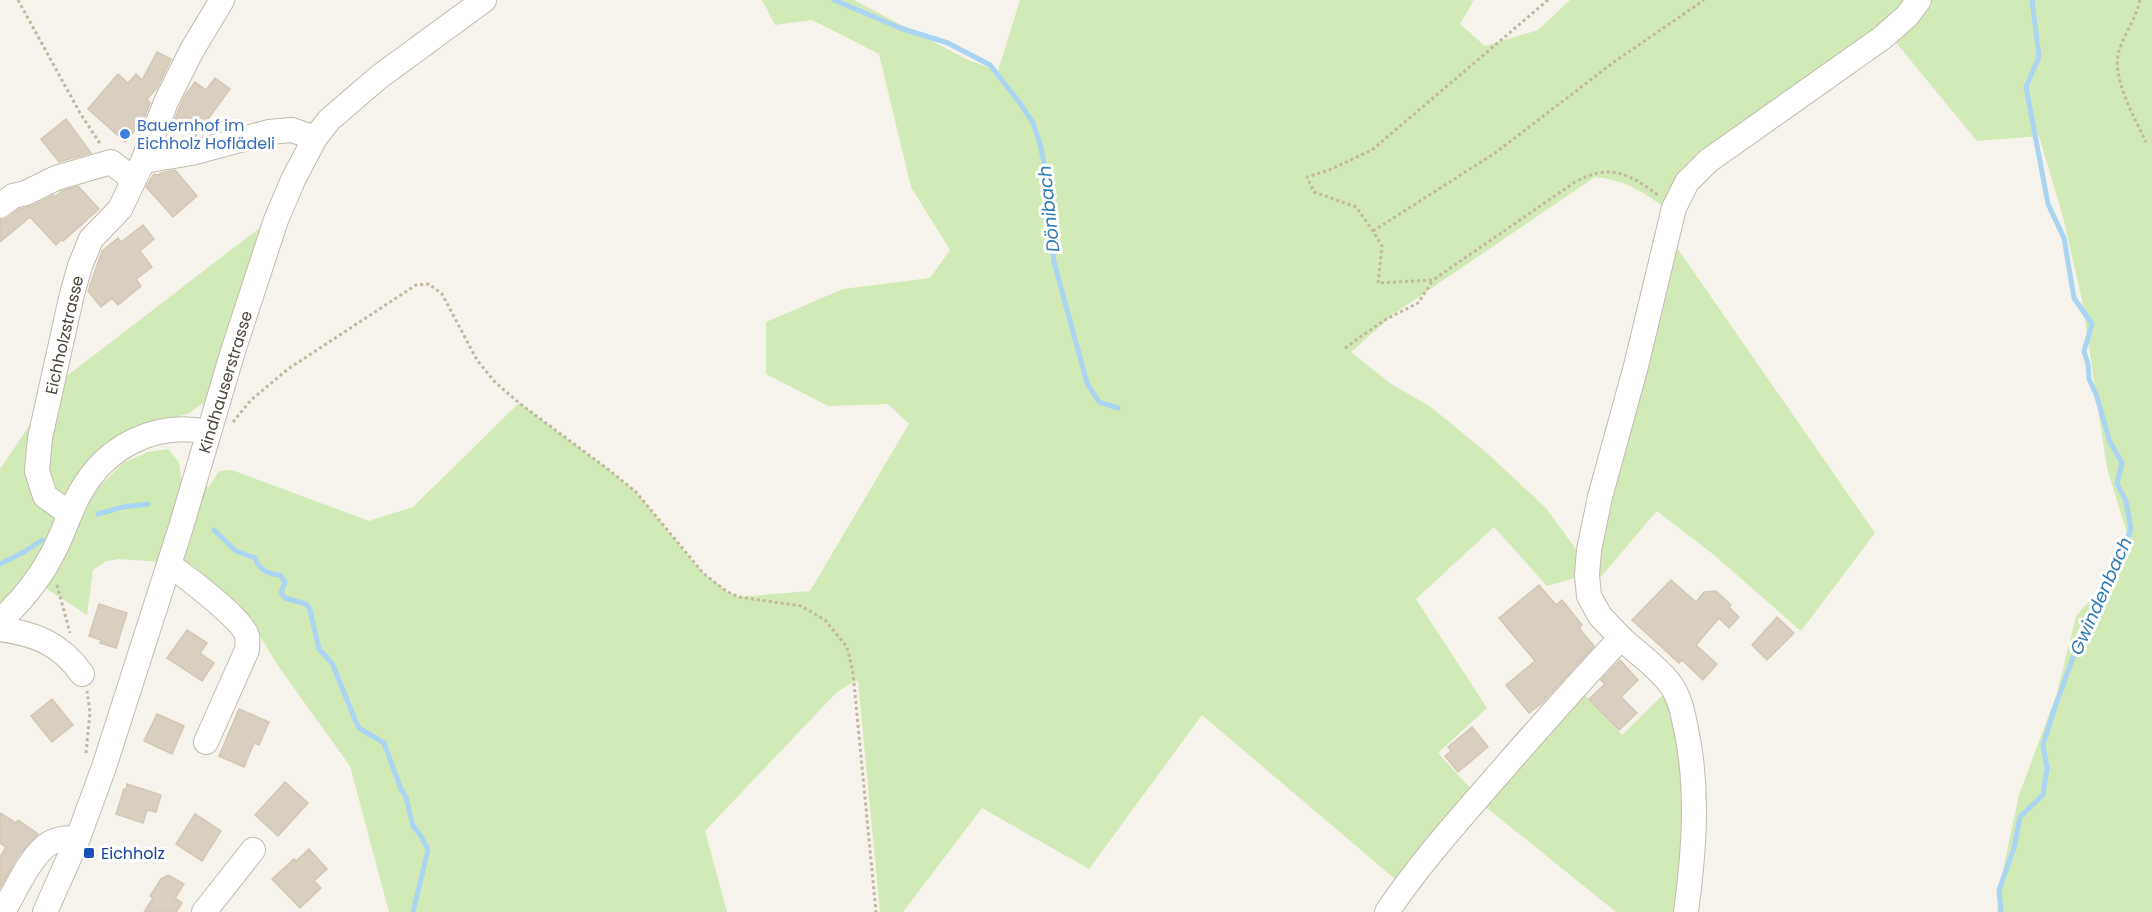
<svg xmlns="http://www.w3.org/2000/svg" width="2152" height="912" viewBox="0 0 2152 912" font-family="Poppins,sans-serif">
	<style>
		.green { fill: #d2eab5 }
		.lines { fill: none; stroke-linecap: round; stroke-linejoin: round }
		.stream { stroke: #a9d4f2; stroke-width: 5 }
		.building { fill: #d8cfc1; stroke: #d3c7b4; stroke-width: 1.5 }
		.minor-casing { stroke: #c2bbae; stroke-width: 26 }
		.path { stroke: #c4b79f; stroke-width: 3; stroke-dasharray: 3 3; stroke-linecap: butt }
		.minor { stroke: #fff; stroke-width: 24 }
		.shop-dot { fill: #3f7fe0; stroke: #fff; stroke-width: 2 }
		.transit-dot { fill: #1a4fb4; stroke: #fff; stroke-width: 2 }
		.labels { text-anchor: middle; stroke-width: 6; stroke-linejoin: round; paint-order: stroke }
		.shop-label { font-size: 16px; fill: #366cbe; stroke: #fff; text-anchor: start }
		.street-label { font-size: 16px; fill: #4b4439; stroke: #fff }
		.transit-label { font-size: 16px; fill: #164399; stroke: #fff; text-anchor: start }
		.water-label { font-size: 18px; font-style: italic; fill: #2e7ab2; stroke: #fff }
	</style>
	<rect width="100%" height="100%" fill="#f6f3ec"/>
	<path class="green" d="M762,0h92l112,59 32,12 22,-71h454l-14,24 25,22 53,-16 32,-30h582v912h-155l6,-42 16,-75 38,-102 19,-77 31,-35 20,-48 -20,-65 -25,-168 -19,-83 -24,-81 -62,5 -84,-102 -179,125 -36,53c-30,-21 -46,-36 -83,-40l-200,136 -44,39 40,32 40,23 58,48 57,53 35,48 92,-314 202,291 -74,98 -87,-76 -57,-44 -65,76 -11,-11 -34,10 -53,-59 -78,72 71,109 -49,45 36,39 98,-111 50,54 50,-49 11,20 8,206h-75l-134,-108 -73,87 -207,-176 -113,154 -107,-61 -79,104h-23l-22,-231 -7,2 -15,10 -131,138 22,81h-338l-39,-146 -69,-96 -40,-64 -50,-42 -72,-5 -13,2 -13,9 -6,45 -55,-36 -32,32v-142l59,-87 207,-159 -56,175 -21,15 -60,20 -66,68 -8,18 14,-2 54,-54 25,-11 20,-3 11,13 2,17 28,8 10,-16 13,-1 137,51 44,-14 106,-104 90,67 27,22 54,66 13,15 23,18 13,6 71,-6 99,-167 -21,-20 -60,2 -62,-32v-52l77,-33 87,-11 20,-28 -39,-63 -32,-133 -67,-34 -37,5z"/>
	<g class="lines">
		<path class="stream" d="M834,0l66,28 48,15 42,22 30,38 13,20 7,21 10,47 -1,29 5,42 33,121 12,19 19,6
			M98,514l25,-7 25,-3
			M214,530l22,21 19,7c4,12 13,16 25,17l5,7 -4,11 4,5 21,6 4,6 9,39 13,14 24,59 3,6 25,15 17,46 5,8 7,29 8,10 7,14 -15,62
			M0,564l24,-12 18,-12
			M2001,912l-2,-22 15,-42 6,-31 23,-22 4,-27 -4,-23 12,-38 34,-93 27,-45 15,-40 -5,-28 -9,-18 5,-20 -12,-21 -14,-48 -7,-15 -1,-15 -4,-13 8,-27 -18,-26 -10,-60 -16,-34 -22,-117 13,-30 -7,-57"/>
	</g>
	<path class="building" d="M157,52l14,7 -14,29 -10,11 3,4 -7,18 -18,21 -37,-33 30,-35 10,9 8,-9 6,6z
		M215,78l15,11 -35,48 -21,-16 10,-24 11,-15 11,8z
		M66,119l25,34 -32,9 -18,-23z
		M175,170l22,26 -24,21 -27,-30 8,-13 4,1 3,-2z
		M78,186l21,23 -36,32 -1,-2 -6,6 -26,-28 -30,25v-22l8,-2 11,-9 13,-3 22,-11 1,2 7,-6z
		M143,225l11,14 -14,12 12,16 -16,12 5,7 -23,19 -6,-7 -11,9 -13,-16 14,-40 16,-13 3,4z
		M1671,580l25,22 8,-10 12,-1 15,14 -2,2 10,10 -10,11 -10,-10 -23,27 21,19 -14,16 -21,-20 -3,3 -47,-43z
		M1539,585l17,20 6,-5 20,25 -3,3 15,18 -52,57 -13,10 -23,-28 29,-24 -36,-43z
		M99,604l28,9 -11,35 -16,-5 1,-3 -12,-4z
		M1777,617l17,16 -27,27 -15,-15z
		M187,630l20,13 -7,10 14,10 -12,18 -35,-23z
		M1620,660l18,20 -17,17 16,16 -18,17 -30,-31 16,-15 -4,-4z
		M52,699l21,26 -21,17 -21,-26z
		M239,709l30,13 -10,23 -5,-2 -10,24 -25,-11z
		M157,714l27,12 -12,28 -28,-13z
		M1472,727l16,20 -30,25 -13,-16 6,-5 -3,-4z
		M285,782l23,21 -30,33 -23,-21z
		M127,784l34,11 -5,17 -9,-2 -4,13 -27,-9 8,-25 2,1z
		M0,813l16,10 2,-3 20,14 -20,22 -18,32v-31l6,-10 -6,-4z
		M195,814l26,17 -19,30 -26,-17z
		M309,849l18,20 -13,12 7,7 -21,20 -28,-29 22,-20 2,2z
		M168,875l16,9 -9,14 7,5 -6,9h-32l9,-14 -3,-2 11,-17z"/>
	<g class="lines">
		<g class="minor-casing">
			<path id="minor" d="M143,161l49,-8 77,-21 23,-2 23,8
				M0,206l13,-10 13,-3 30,-15 55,-16 23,18
				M70,514l-25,-18 -8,-25 3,-33 32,-144 8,-28 11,-27 29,-30 23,-48 23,-59 26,-52 30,-50
				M169,565c15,10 75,55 78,71 1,4 0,10 0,14l-41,92
				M0,621c19,-18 36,-37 49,-61 13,-21 19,-46 31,-67 26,-47 75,-72 128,-61
				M0,629c36,5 61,15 82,45
				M1621,638l-21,-22 -11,-20 -2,-21 2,-25 11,-53 36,-131 38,-158 13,-26 21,-21 174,-123 25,-22 12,-16
				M3,912c11,-19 28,-58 47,-69 9,-5 18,-5 28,-5
				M45,912l33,-74 26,-71 77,-240 52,-176 43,-131 17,-40 22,-42 14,-18 50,-43 105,-77
				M204,912l49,-62
				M1387,912c32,-48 71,-91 109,-135 41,-47 82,-94 125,-139 16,15 37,29 50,47 9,13 12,29 15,44 13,60 8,123 0,183"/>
		</g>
		<path class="path" d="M18,0l62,113 21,32
			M1548,0l-176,150 -43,20 -22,7 7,15 42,15 17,24 9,15 -4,37 55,-3 142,-98c35,-19 54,-9 84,14
			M2140,0c-4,18 -14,31 -20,48 -11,27 15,70 26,94
			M1373,231l122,-78 119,-91 90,-62
			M1345,348l38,-27 35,-18 15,-23
			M233,422l18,-22 37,-31 128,-84 13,-1 13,10 35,66 17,21 25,22 90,67 27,22 67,81 23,18 13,6 62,9 24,14 22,27 6,26 23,239
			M57,585l13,48
			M86,753l4,-41 -3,-21"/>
		<use href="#minor" class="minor"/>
	</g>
	<circle class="shop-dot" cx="125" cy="134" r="6"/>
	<rect class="transit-dot" x="83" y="847" width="12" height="12" rx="3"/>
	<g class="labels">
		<g class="shop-label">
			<text x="137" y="131">Bauernhof im<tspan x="137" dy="18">Eichholz Hoflädeli</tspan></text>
		</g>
		<g class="street-label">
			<text transform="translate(64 335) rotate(-77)" y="6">Eichholzstrasse</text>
			<text transform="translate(225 382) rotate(-73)" y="6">Kindhauserstrasse</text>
		</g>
		<g class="transit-label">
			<text x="101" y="859">Eichholz</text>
		</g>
		<g class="water-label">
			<text transform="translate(1049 209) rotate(-96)" y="6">Dönibach</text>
			<text transform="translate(2101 596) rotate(-66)" y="6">Gwindenbach</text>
		</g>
	</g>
</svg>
